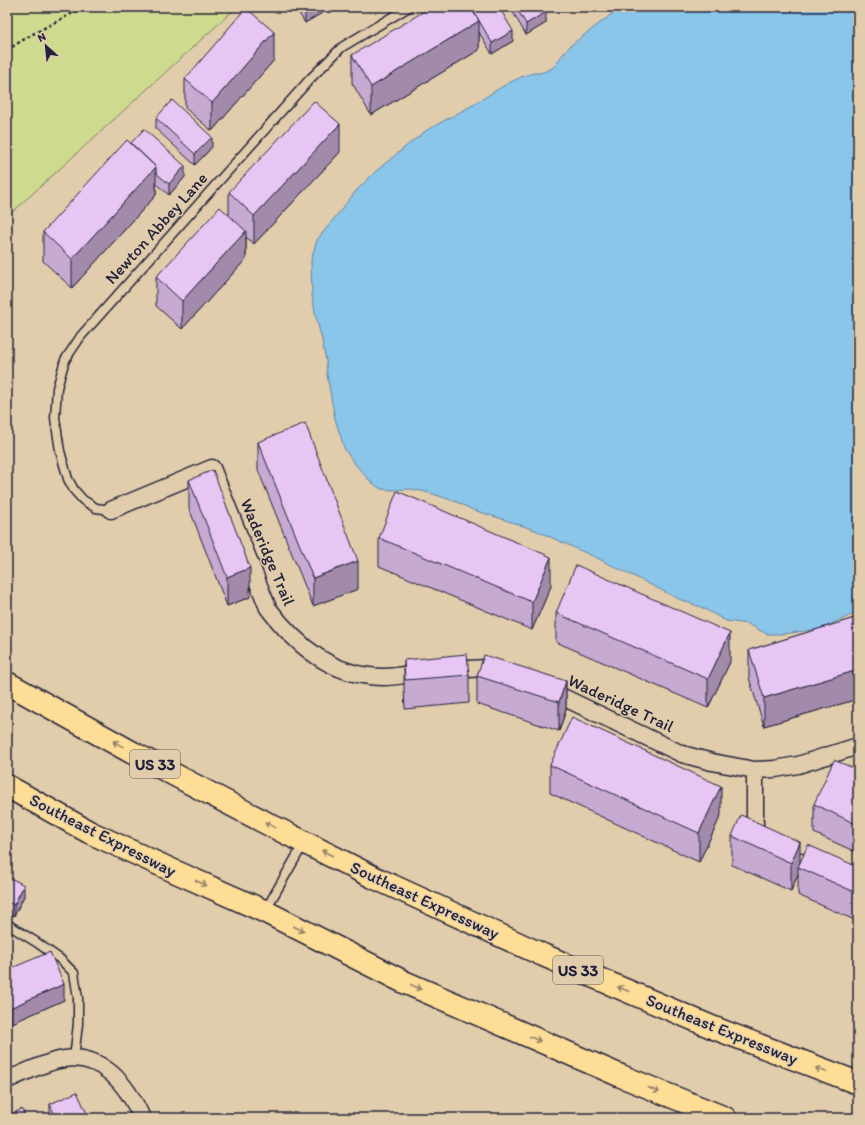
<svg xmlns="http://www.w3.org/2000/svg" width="865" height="1125" viewBox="0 0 865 1125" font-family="Itim,sans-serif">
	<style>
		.green { fill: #cedb8e; stroke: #787e64 }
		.water { fill: #8ac5ea; stroke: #6084a4 }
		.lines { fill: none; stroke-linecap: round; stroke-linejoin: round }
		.lane-casing { stroke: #22223b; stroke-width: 11 }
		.street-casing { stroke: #22223b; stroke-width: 19 }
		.highway-casing { stroke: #22223b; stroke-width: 25 }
		.path { stroke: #22223b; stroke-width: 2.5; stroke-dasharray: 3 3; stroke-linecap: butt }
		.lane { stroke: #e1cdac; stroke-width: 8 }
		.street { stroke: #e1cdac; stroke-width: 16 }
		.highway { stroke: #fedd96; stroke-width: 22 }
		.wall { fill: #c7aad1; stroke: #22223b }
		.shaded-wall { fill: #a28baa; stroke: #22223b }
		.building { fill: #e7c6f3; stroke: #22223b }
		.oneway { stroke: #908068 }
		.labels { text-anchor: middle; stroke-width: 3; stroke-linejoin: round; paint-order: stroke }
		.shield { fill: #e1cdac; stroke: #5b555d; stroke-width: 1 }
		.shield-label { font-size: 16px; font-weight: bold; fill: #22223b }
		.street-label { font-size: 17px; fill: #22223b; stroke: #e1cdac }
	</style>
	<rect width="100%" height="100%" fill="#e1cdac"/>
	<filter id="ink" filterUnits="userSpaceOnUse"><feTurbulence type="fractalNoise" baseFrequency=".025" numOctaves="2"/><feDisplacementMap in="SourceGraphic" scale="8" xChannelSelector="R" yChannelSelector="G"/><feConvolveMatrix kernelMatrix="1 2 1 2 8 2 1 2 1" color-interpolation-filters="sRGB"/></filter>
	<g filter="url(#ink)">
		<path class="green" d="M7,7h230l-230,210z"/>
		<path class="water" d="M621,7h237v605l-38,17 -37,5h-16l-19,-10 -22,-3 -25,-14 -20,-7 -82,-41 -64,-29 -42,-14 -20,-6 -16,-8 -27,-9 -18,-4 -19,1 -12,-1 -11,-8 -15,-17 -10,-14 -10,-31 -8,-44 -1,-14 -4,-21 -6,-23 -4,-21 -1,-36 6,-20 39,-49 19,-19 35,-29 17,-13 46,-25 30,-19 18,-9 12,-4h7l6,-2 8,-4 6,-9 10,-12z"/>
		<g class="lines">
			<g class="lane-casing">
				<path id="lane" d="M111,510l-15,-2 -13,-8 -9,-10 -6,-11 -8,-28 -5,-33 2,-30 8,-28 16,-24 229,-257 32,-32 67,-40
					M265,911l39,-68
					M7,924l29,18 24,17 14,14 4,25v26l-4,34"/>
			</g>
			<g class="street-casing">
				<path id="street" d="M111,510l101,-42 56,140c29,38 64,68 114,69 14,0 29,-3 42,-5
					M448,670l39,-2 15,4
					M546,689l136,65 30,8 32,6 11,2 20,-1 23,-4 60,-19
					M755,770v65l10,11 93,42
					M7,1080c17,-7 34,-16 52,-20 41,-10 68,24 83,58"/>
			</g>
			<g class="highway-casing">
				<path id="highway" d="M7,683l126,70 137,72 103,52 170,78 171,73 144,55
					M7,786l82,46 87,40 88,39 140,71 217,94 104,42"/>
			</g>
			<path class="path" d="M7,50l24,-15 53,-28"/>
			<use href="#lane" class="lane"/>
			<use href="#street" class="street"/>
			<use href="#highway" class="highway"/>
		</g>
		<path class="wall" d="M295,7h37l-27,16z
			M499,7l14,34 -21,13 -13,-22v18l-108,65 -19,-32v-28z
			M510,7h34l2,16 -20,12z
			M274,60l-62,71 -27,-23v-29z
			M156,118l56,29 -17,18 -39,-36z
			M131,143l54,34 -16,18 -13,-11v11l-84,93 -29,-27v-29z
			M340,152l-86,92 -8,-7v22l-64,70 -26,-23v-29l73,-62v-23z
			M258,442l100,147 -45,17 -55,-136z
			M189,480l61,117 -23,9 -38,-98z
			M379,538l172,48 -19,44 -153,-64z
			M556,613l174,49 -22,46 -152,-66z
			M858,617v82l-94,27 -15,-48v-28z
			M404,660l65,15v28l-64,6 -1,-20z
			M477,676l89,5v29l-7,21 -82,-27z
			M550,765l171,50 -22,47 -149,-69z
			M858,770v83l-44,-20v-29z
			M732,836l68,27 58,4 -1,54 -59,-26v-21l-7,17 -59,-26z
			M7,876l17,20 -10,20 -7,-3z
			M7,970l57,30 -54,24 -3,-7z
			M50,1104l39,14h-37l-2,-4z"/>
		<path class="shaded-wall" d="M305,7h27l-27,16z
			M546,12v11l-20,12v-11z
			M479,21v29l-108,65v-28z
			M513,31v10l-21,13v-11z
			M274,32v28l-62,71v-28z
			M340,124v28l-86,92v-28z
			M212,137v10l-17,18v-11z
			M185,166v11l-16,18v-11z
			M156,167v28l-84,93v-29z
			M246,231v28l-64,70v-28z
			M551,557v29l-19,44v-28z
			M358,561v28l-45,17v-28z
			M250,568v29l-23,9v-29z
			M730,633v29l-22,46v-29z
			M858,670v29l-94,27v-28z
			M566,681v29l-7,21v-29z
			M721,786v29l-22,47v-29z
			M800,842v26l-2,-1v7l-7,17v-28z
			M24,885v11l-10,20v-11z
			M858,890v28l-1,3v-28z
			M64,984v16l-54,24v-16z"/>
		<path class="building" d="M431,7h39l9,14 -108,66 -19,-32z
			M471,7h28l14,24 -21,12z
			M516,7h28l2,5 -20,12z
			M246,8l28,24 -62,71 -27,-24z
			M172,100l40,37 -17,17 -39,-36z
			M314,101l26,23 -86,92 -25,-24z
			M144,129l41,37 -16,18 -13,-11v-6l-25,-24z
			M127,140l29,27 -84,92 -29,-27z
			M220,207l26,24 -64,70 -26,-24z
			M305,423l53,138 -45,17 -55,-136z
			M213,470l37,98 -23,9 -38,-97z
			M397,491l154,66 -19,45 -153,-64z
			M576,565l154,68 -22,46 -152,-66z
			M858,617v53l-94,28 -15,-48z
			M467,654l2,21 -64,5 -1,-20z
			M484,655l82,26 -7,21 -82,-26z
			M572,717l149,69 -22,47 -149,-68z
			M834,760l24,10v55l-44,-21z
			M741,815l59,27 -9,21 -59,-27z
			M808,845l50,22v23l-1,3 -59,-26z
			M7,876l17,9 -10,20 -7,-3z
			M50,952l14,32 -54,24 -3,-7v-31z
			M77,1092l12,26h-33l-6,-14z
			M22,1109l4,9h-19v-2z"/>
		<defs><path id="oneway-shaft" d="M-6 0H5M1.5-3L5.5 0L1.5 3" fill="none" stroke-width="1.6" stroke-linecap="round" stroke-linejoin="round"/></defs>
		<g class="oneway">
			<use href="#oneway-shaft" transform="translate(118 744) rotate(-151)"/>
			<use href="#oneway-shaft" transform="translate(270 825) rotate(-153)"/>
			<use href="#oneway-shaft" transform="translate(327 853) rotate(-153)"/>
			<use href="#oneway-shaft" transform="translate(201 883) rotate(24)"/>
			<use href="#oneway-shaft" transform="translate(299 929) rotate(27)"/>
			<use href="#oneway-shaft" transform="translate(416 987) rotate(24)"/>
			<use href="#oneway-shaft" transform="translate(623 989) rotate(-157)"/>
			<use href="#oneway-shaft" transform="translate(535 1039) rotate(24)"/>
			<use href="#oneway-shaft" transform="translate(821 1070) rotate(-159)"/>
			<use href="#oneway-shaft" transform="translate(654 1090) rotate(22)"/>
		</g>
	</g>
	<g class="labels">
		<g class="shield">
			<rect x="130" y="750" width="50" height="28" rx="3"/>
			<rect x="553" y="956" width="50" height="28" rx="3"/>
		</g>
		<g class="shield-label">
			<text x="155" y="770">US 33</text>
			<text x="578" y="976">US 33</text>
		</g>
		<g class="street-label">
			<text transform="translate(156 228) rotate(-48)" y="6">Newton Abbey Lane</text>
			<text transform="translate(268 552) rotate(67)" y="6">Waderidge Trail</text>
			<text transform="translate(621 703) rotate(25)" y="6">Waderidge Trail</text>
			<text transform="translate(103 835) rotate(27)" y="6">Southeast Expressway</text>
			<text transform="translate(425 900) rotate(25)" y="6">Southeast Expressway</text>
			<text transform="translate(722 1029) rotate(22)" y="6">Southeast Expressway</text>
		</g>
	</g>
	<rect width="865" height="1125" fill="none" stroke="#e1cdac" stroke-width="24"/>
	<rect x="12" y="12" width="841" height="1101" fill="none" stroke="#22223b" stroke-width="1.5" filter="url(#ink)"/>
	<g transform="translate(46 46) rotate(333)" stroke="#e1cdac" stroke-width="3" paint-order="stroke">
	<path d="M0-3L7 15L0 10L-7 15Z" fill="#22223b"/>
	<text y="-6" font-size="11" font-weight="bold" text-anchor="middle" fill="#22223b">N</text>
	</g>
</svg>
